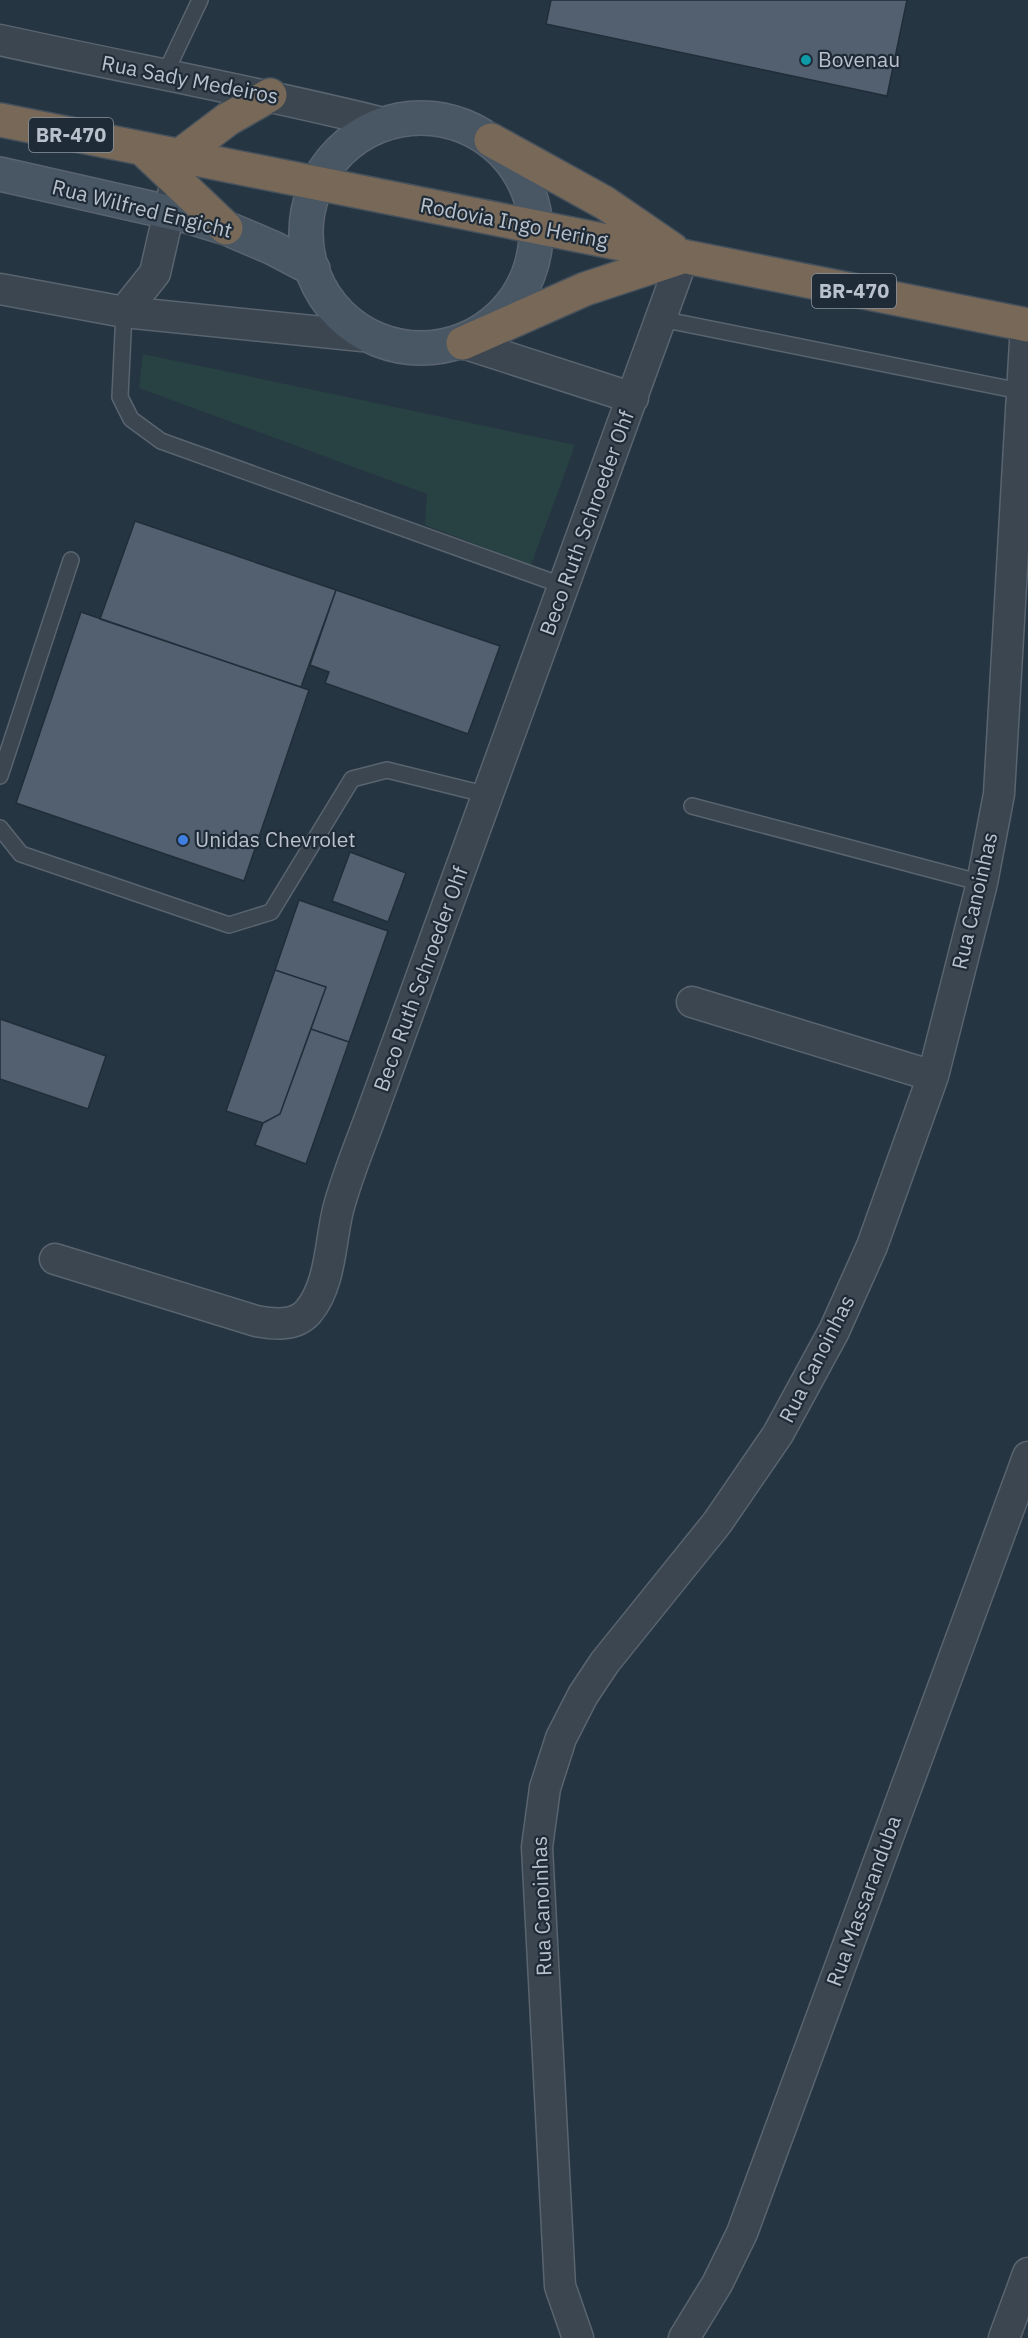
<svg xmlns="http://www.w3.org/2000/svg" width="1028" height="2338" viewBox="0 0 1028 2338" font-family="'IBM Plex Sans',sans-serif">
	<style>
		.green { fill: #284243 }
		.building { fill: #52606f; stroke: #212d39; stroke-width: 1.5 }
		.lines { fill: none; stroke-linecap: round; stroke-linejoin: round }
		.lane-casing { stroke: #59646f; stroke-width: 18 }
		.street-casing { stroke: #59646f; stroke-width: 33 }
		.secondary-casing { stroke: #59646f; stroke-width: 36 }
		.highway-casing { stroke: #45515c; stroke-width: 36 }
		.lane { stroke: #3b4651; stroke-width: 15 }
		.street { stroke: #3b4651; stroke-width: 30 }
		.secondary { stroke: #495664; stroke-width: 33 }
		.highway { stroke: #776858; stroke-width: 33 }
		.culture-dot { fill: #0f9aa8; stroke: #1f2b37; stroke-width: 2 }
		.shop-dot { fill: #3f7fe0; stroke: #1f2b37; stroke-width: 2 }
		.labels { text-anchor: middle; stroke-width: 4.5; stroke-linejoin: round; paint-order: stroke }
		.shield { fill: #1f2b37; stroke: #8a949f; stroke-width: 1.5 }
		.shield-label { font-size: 20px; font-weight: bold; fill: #b8c1cc }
		.poi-label { font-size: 21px; fill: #b8c1cc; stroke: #1f2b37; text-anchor: start }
		.street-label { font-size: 21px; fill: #b8c1cc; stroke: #1f2b37 }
	</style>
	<rect width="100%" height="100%" fill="#263542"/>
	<path class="green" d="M143,354l432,91 -44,120 -106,-40 2,-31 -288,-106z"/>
	<path class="building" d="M551,0h356l-20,96 -341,-72z
		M135,521l201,69 -35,97 -201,-68z
		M336,590l164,56 -32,88 -143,-51 4,-11 -19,-7z
		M81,612l228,78 -65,191 -228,-78z
		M350,852l56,21 -18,49 -56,-21z
		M299,900l89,31 -39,111 -38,-13 15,-42 -51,-17z
		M275,970l51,17 -46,127 -17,9 -37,-12z
		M0,1019l106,37 -18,53 -88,-30z
		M311,1029l38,13 -43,122 -51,-19 8,-22 17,-9z"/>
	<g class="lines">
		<g class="lane-casing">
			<path id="lane" d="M164,76l36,-76
				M124,312l-4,85 11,22 30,22 403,145
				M661,319l364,73
				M0,776l71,-216
				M692,806l290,77
				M0,828l21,26 208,71 42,-13 81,-133 35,-9 101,25"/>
		</g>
		<g class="street-casing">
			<path id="street" d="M0,40c127,28 254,51 379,82
				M0,289l124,23 238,24
				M124,312l31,-39 19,-83
				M463,343l170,55
				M692,1002l241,74
				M55,1259l201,62c17,3 39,6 52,-9 23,-27 22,-70 30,-102 8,-31 21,-62 32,-92l313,-861
				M578,2338l-18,-52 -23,-439 8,-59 16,-50 22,-43 22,-33 112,-139 61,-89 56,-103 38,-85 61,-170 49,-193 17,-89 27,-470
				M684,2338l33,-54 25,-51 286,-776
				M1004,2338l24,-65"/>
		</g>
		<g class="secondary-casing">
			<path id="secondary" d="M306 233a115 115 0 1 1 230 0a115 115 0 1 1-230 0Z
				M0,174l190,43 36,11 47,20 40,21"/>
		</g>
		<g class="highway-casing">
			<path id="highway" d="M0,120l1028,205
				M491,140l114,63 67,46
				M144,150l82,78
				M179,156l49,-37 42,-24
				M463,343l122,-54 97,-32"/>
		</g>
		<use href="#lane" class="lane"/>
		<use href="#street" class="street"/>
		<use href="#secondary" class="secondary"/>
		<use href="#highway" class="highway"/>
	</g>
	<circle class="culture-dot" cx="806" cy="60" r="6"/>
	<circle class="shop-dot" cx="183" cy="840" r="6"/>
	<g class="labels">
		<g class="shield">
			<rect x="29" y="118" width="84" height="34" rx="4.5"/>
			<rect x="812" y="274" width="84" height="34" rx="4.5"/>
		</g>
		<g class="shield-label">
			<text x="71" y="142">BR-470</text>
			<text x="854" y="298">BR-470</text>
		</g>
		<g class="poi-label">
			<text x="818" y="67">Bovenau</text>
			<text x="195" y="847">Unidas Chevrolet</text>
		</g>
		<g class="street-label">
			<text transform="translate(190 80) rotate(11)" y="7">Rua Sady Medeiros</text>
			<text transform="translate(142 209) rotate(14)" y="7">Rua Wilfred Engicht</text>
			<text transform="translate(514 223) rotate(11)" y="7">Rodovia Ingo Hering</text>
			<text transform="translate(587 523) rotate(-70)" y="7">Beco Ruth Schroeder Ohf</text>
			<text transform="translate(975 901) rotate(-77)" y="7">Rua Canoinhas</text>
			<text transform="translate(421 979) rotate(-70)" y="7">Beco Ruth Schroeder Ohf</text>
			<text transform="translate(817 1359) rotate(-63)" y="7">Rua Canoinhas</text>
			<text transform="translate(864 1901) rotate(-70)" y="7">Rua Massaranduba</text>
			<text transform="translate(542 1906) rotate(-92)" y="7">Rua Canoinhas</text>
		</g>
	</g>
</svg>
